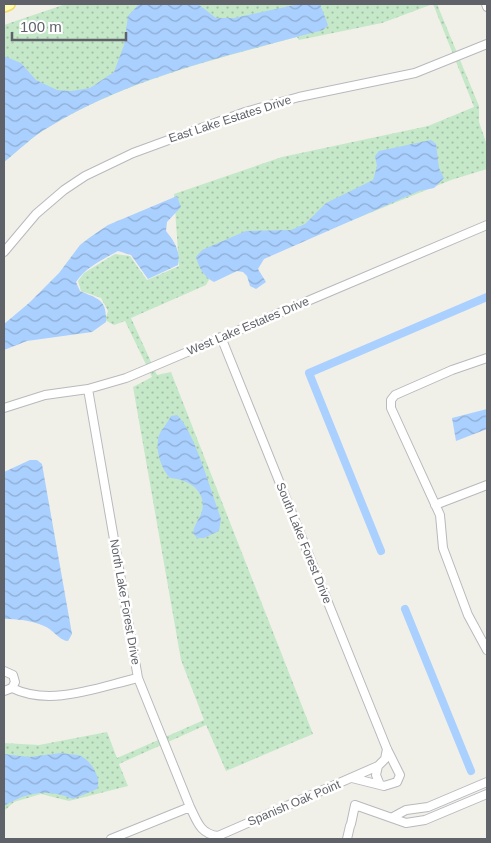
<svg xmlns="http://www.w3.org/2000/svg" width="491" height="843" viewBox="0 0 491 843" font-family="Helvetica,sans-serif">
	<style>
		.grass { fill: url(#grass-dots) }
		.water { fill: url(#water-waves) }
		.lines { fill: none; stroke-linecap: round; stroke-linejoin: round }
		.canal { stroke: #aad0ff; stroke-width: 8 }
		.minor-casing { stroke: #b8b9be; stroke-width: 10 }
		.primary-casing { stroke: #f4db5e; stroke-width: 14 }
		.minor { stroke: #fff; stroke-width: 8 }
		.primary { stroke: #fffbaf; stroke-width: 11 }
		.labels { text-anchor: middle; stroke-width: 5; stroke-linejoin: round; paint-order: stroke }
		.street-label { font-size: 12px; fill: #5f6268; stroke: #fff }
	</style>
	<defs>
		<pattern id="grass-dots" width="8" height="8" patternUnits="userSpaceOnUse" patternTransform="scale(1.25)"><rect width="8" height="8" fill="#c5e8c9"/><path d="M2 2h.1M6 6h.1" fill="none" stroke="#a3bfa7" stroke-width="1.8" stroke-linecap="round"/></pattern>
		<pattern id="water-waves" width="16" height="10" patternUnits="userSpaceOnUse" patternTransform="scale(1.25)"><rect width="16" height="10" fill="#aad0ff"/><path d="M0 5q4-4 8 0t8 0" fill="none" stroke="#8eacd2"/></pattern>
	</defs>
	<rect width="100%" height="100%" fill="#f1f0e8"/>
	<path class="grass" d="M66,4h371l42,102v16l8,23v24l-36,11 -241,98 -4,7 -75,33 26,57 14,-3 142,362 -87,37 -20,-46 -87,39 9,22 -59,15 -28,-7 -27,8 -10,9v-68l35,2 68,-13 10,26 87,-38 -23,-60 -48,-273 19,-10 -27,-56 -11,4 -9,-5 3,-9 -7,-13 -20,-7 -3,-10 6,-8 31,-19 15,2 17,24 32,-14 -5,-72 108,-37 146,-31 46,-19 -41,-103 -51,19 -83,17 -2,-3c-84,23 -172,44 -248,90 -16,9 -30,23 -45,35v-137z"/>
	<path class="water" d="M139,4h59l18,14h18l65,-14h21l8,21 -5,5c-93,25 -191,46 -274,97 -16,9 -30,23 -45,35v-106l17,7 15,17 21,10 14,1 19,-3 24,-16 10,-27 4,-29z
		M431,140l5,4 3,24 5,10 -10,10 -15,3 -155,68 -6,10 8,13 -10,7 -6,-3 -3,-10 -4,-4 -6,-1 -23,11c-10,-5 -15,-14 -18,-25l6,-7 44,-19 45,-1 14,-6 21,-21 47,-23 4,-14 -2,-10 4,-5z
		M177,196l4,11 -14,15 -1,9c8,10 15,20 12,34l-30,14 -17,-24 -13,-4c-16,9 -32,16 -42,31l4,9c18,8 27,8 26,31l-14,10 -65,9 -23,9v-26l25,-21 30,-30 21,-28 9,-7 19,-13z
		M487,409v20l-31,12 -4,-23z
		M177,415c17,15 35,79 44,104l-2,12 -15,7h-7l-4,-5c1,-9 7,-14 9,-22 5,-21 -15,-32 -32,-33 -10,-10 -16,-32 -10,-45 3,-5 8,-11 11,-17z
		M30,460h7l5,4 30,170 -4,7c-10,-1 -15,-12 -24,-15 -13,-6 -27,-7 -40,-7v-147z
		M61,753c5,1 14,1 20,3 10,5 21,22 16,33l-24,10c-26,-11 -46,-7 -69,7v-52l25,3z"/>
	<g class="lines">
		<path class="canal" d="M381,551l-72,-178 178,-76
			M405,609l66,162"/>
		<g class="minor-casing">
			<path id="minor" d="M486,4l1,3
				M4,252l32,-38 28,-24 21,-14 48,-23 112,-41 54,-15 116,-24 72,-29
				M221,337l166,412 13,26 -3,7 -13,4 -32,-8
				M487,358l-35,12 -57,25 -4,5v8l49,107 3,33 25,67 19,35
				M88,389l50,289 52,129
				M4,408l41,-13 43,-6 38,-11 361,-153
				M435,505l52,-20
				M4,671l9,4 2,7 -3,6 -8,3
				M12,688c39,19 86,-1 126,-10
				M378,766l-2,9 4,10
				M393,817l13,-7 22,-3 59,-25
				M351,824l4,-19 51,18 19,-3 62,-26
				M111,839l79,-32c7,14 10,27 28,29l160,-70 7,-7 2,-10
				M347,839l3,-13"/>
		</g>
		<g class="primary-casing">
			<path id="primary" d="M4,6l5,-2"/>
		</g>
		<use href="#minor" class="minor"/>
		<use href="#primary" class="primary"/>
	</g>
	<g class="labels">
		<g class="street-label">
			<text transform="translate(230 119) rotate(-18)" y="4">East Lake Estates Drive</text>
			<text transform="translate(248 326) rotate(-23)" y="4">West Lake Estates Drive</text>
			<text transform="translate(304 543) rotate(68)" y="4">South Lake Forest Drive</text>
			<text transform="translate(125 602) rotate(80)" y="4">North Lake Forest Drive</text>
			<text transform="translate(294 803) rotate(-23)" y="4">Spanish Oak Point</text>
		</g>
	</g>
	<rect width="491" height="843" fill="none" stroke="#5f6268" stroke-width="10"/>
	<path d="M12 32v8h114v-8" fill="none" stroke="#5f6268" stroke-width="2.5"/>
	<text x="20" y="32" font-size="15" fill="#5f6268" stroke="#ffffff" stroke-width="4" paint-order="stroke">100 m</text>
</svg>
